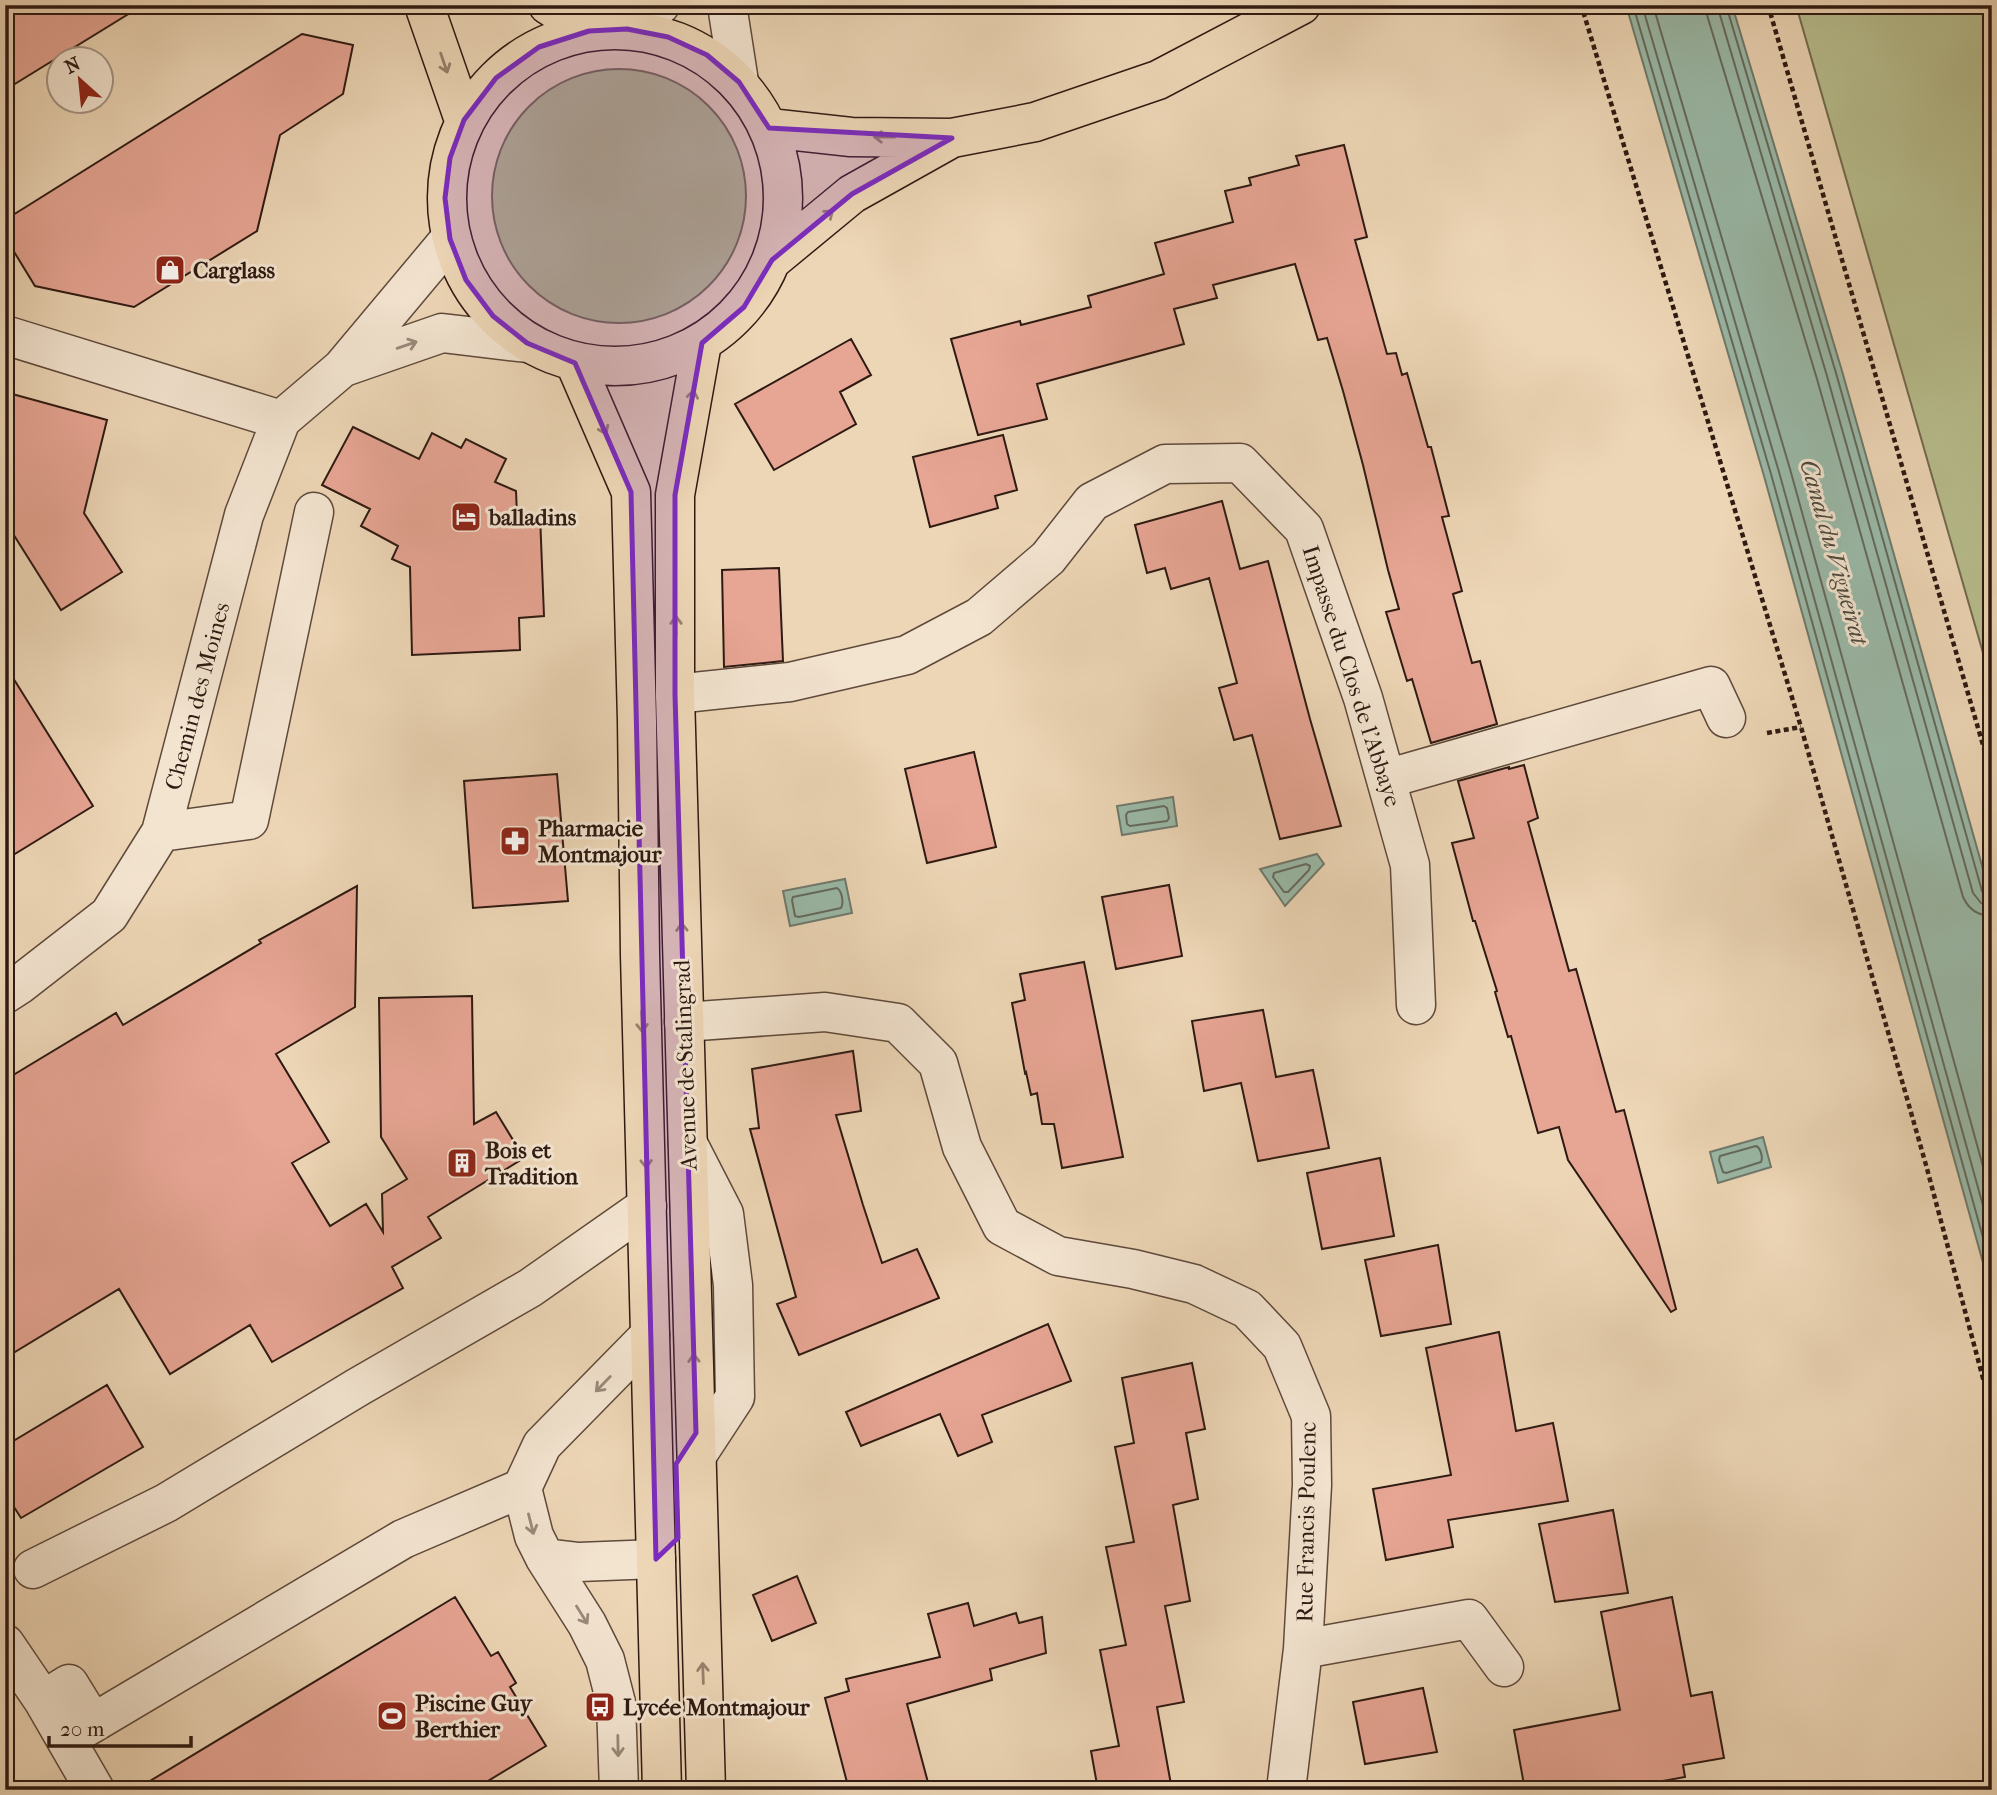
<svg xmlns="http://www.w3.org/2000/svg" width="1997" height="1795" viewBox="0 0 1997 1795" font-family="'IM FELL French Canon',serif">
	<style>
		.green { fill: #b8be8e; stroke: #736c50; stroke-width: 2 }
		.water { fill: #9abaa9; stroke: #6f7a6d; stroke-width: 2 }
		.lines { fill: none; stroke-linecap: round; stroke-linejoin: round }
		.shore { stroke: #646a5e; stroke-width: 2 }
		.building { fill: #e7a594; stroke: #2e1a12; stroke-width: 2 }
		.minor-casing { stroke: #5e493b; stroke-width: 41 }
		.major-casing { stroke: #2e1a12; stroke-width: 41 }
		.path { stroke: #2e1a12; stroke-width: 4.5; stroke-dasharray: 5 3.5; stroke-linecap: butt }
		.minor { stroke: #f3e4d0; stroke-width: 38 }
		.major { stroke: #edd6b6; stroke-width: 38 }
		.oneway { stroke: #97816c }
		.oneway2 { stroke: #9a897a }
		.marked { fill: #7b2cbf; fill-opacity: 0.2; stroke: #7b2cbf; stroke-width: 5; stroke-linejoin: round }
		.labels { text-anchor: middle; stroke-width: 6; stroke-linejoin: round; paint-order: stroke }
		.poi-label { font-size: 23px; font-weight: bold; fill: #2e1a12; stroke: #f3e4d0; text-anchor: start }
		.street-label { font-size: 23px; fill: #2e1a12; stroke: #f3e4d0 }
		.water-label { font-size: 24px; font-style: italic; fill: #4e4a3f; stroke: #f3e4d0 }
	</style>
	<rect width="100%" height="100%" fill="#edd6b6"/>
	<filter id="stains"><feTurbulence type="fractalNoise" baseFrequency=".00286" numOctaves="4"/><feColorMatrix values="0 0 0 0 .2 0 0 0 0 .09 0 0 0 0 .02 0 0 0 .5 -.17"/></filter>
	<radialGradient id="worn" r=".72"><stop offset=".6" stop-color="#630" stop-opacity="0"/><stop offset="1" stop-color="#630" stop-opacity=".3"/></radialGradient>
	<path class="green" d="M1796,5h196v679z
		M492 196a127 127 0 1 1 254 0a127 127 0 1 1-254 0Z"/>
	<path class="water" d="M1626,5h106l110,366 150,530v394l-228,-819z
		M1173,797l4,29 -55,9 -5,-29z
		M1317,854l7,10 -39,42 -25,-37z
		M845,879l7,34 -62,13 -7,-35z
		M1763,1137l8,30 -53,16 -8,-31z"/>
	<g class="lines">
		<path class="shore" d="M1633,5l138,469 221,796
			M1642,5l137,467 213,766
			M1653,5l137,464 202,730
			M1706,5l1,10 110,364 146,518c6,13 15,19 29,19
			M1717,5l110,371 146,517 8,10 11,3
			M1726,5l110,368 146,518 3,5 7,1
			M1164,806l3,2 2,10 -2,3 -37,5 -3,-2 -1,-9 2,-3z
			M1306,864l4,2 -1,4 -21,22h-4l-11,-15 1,-4z
			M837,888c5,3 7,15 4,20l-42,9 -4,-1 -3,-16 1,-3z
			M1756,1146c5,2 7,12 5,16l-35,11 -3,-1 -4,-12 1,-4z"/>
	</g>
	<path class="building" d="M5,5h138l-138,85z
		M302,34l51,11 -10,49 -63,41 -23,96 -123,76 -99,-21 -30,-49v-17z
		M1344,145l23,92 -12,3 32,114 9,-1 6,22 5,-2 21,74h3l18,69 -7,1 20,74 -9,3 19,69 8,-2 17,63 -66,19 -19,-64 -5,2 -21,-69 13,-3 -11,-39 -25,-105 -20,-74 -16,-53 -9,2 -23,-76 -82,21 4,13 -43,11 10,35 -147,40 10,35 -69,16 -27,-96 69,-18 1,4 70,-18 -3,-11 76,-22 -9,-31 78,-21 -8,-31 26,-6 -2,-7 50,-13 -3,-9z
		M851,339l20,36 -31,17 16,32 -82,46 -39,-66z
		M5,392l102,28 -23,93 38,59 -61,38 -56,-89z
		M353,427l66,32 13,-26 29,15 5,-9 40,20 -11,23 21,9 1,24h23l4,101 -25,2 1,32 -108,5 -2,-88 -18,-8 6,-13 -37,-20 9,-17 -48,-24z
		M1003,435l14,55 -22,6 3,12 -68,19 -17,-70z
		M1222,501l18,68 28,-8 42,158 31,107 -61,13 -28,-104 -18,5 -15,-52 18,-5 -28,-105h1l-39,11 -6,-21 -18,5 -12,-48z
		M779,568l4,93 -59,6 -2,-97z
		M5,665l88,141 -88,54z
		M974,752l22,95 -69,16 -22,-94z
		M1524,765l14,53 -10,4 41,149 7,-2 40,143 8,-2 52,199 -5,3 -103,-152 -9,-33 -21,6 -27,-97 -3,1 -13,-45 2,-1 -22,-70h-2l-21,-78 22,-5 -16,-57 51,-14v2z
		M557,774l11,127 -95,7 -9,-127z
		M1169,885l13,71 -66,13 -14,-72z
		M357,886l-2,121 -79,47 53,88 -37,21 38,63 36,-22 17,28 -1,-38 25,-15 -26,-42 -2,-139 93,-2 2,128 22,-12 28,46 -96,59 13,21 -49,29 11,21 -131,74 -22,-37 -80,49 -51,-85 -114,69v-278l111,-67 7,12 138,-82 -2,-3z
		M1084,962l39,195 -61,11 -8,-44h-12l-5,-31 -6,2 -5,-23 -1,1 -13,-70 13,-3 -5,-26z
		M1263,1010l13,67 37,-7 16,78 -71,13 -17,-78 -37,8 -12,-70z
		M853,1051l8,60 -25,4 27,90 19,58 35,-14 22,49 -140,57 -22,-51 19,-7 -46,-168 9,-1 -7,-59z
		M1380,1158l14,78 -72,13 -15,-76z
		M1438,1245l13,79 -70,12 -16,-76z
		M1048,1324l23,57 -89,34 10,27 -34,14 -18,-42 -79,32 -15,-34z
		M1499,1332l17,99 37,-8 15,78 -120,19 5,27 -67,13 -13,-71 78,-14 -25,-127z
		M1192,1363l13,66 -19,4 12,66 -25,6 17,96 -25,5 19,96 -27,5 15,83h-74l-7,-39 28,-5 -19,-96 26,-5 -20,-98 28,-5 -19,-95 19,-4 -12,-65z
		M107,1385l36,62 -122,71 -16,-25v-47z
		M1613,1510l15,83 -73,9 -16,-78z
		M797,1576l19,47 -44,18 -19,-46z
		M455,1597l36,59 7,-4 18,31 -6,4 36,59 -73,44h-338z
		M1672,1597l19,99 21,-4 12,66 -41,7 2,12 -72,13h-88l-11,-60 106,-20 -19,-98z
		M968,1603l6,23 42,-13 3,10 23,-6 4,36 -56,16 2,11 -85,24 23,86h-81l-24,-92 24,-7 -3,-12 94,-22 -12,-43z
		M1423,1688l14,64 -72,12 -12,-62z"/>
	<g class="lines">
		<g class="minor-casing">
			<path id="minor" d="M727,5l12,77
				M627,29l33,-24
				M5,335l276,85
				M344,367l98,-34 85,10
				M675,694l115,-12 117,-27 72,-38 69,-59 44,-56 73,-38 75,-1 64,66 59,169 47,167 6,140
				M1386,779l325,-93 15,32
				M161,832l88,-12 65,-308
				M5,994l14,-9 90,-70 52,-83 83,-317 37,-95 61,-52 108,-129
				M684,1022l141,-10 73,11 40,40 24,84 40,79 56,30 75,13 61,15 53,25 35,37 29,70 1,69 -9,164 -17,141
				M688,1144l36,70 9,71 2,112 -38,58
				M545,1558l34,4 77,-3
				M33,1569l133,-66 192,-116 172,-99 117,-82
				M5,1644l38,56 52,90
				M1303,1649l166,-30 35,48
				M43,1700l26,-16 24,39
				M66,1739l337,-200 119,-51
				M619,1790l-3,-87 -11,-43 -18,-36 -42,-66 -11,-22 -12,-48 20,-43 108,-110"/>
		</g>
		<g class="major-casing">
			<path id="major" d="M424,5l40,115
				M548,5l41,26
				M447 198a168 168 0 1 1 336 0a168 168 0 1 1-336 0Z
				M769,128l82,9 101,1 83,-16 123,-42 143,-75
				M772,260l80,-66 100,-56
				M702,343l-27,152v199l31,1096
				M575,363l56,129 6,229 3,234 22,835"/>
		</g>
		<path class="path" d="M1579,5l4,6 218,716 125,438 66,247
			M1768,5l224,771
			M1767,733l34,-6"/>
		<use href="#minor" class="minor"/>
		<use href="#major" class="major"/>
	</g>
	<defs><path id="oneway-shaft" d="M-6 0H5M1.5-3L5.5 0L1.5 3" fill="none" stroke-width="1.6" stroke-linecap="round" stroke-linejoin="round" transform="scale(1.75)"/></defs>
	<g class="oneway">
		<use href="#oneway-shaft" transform="translate(444 63) rotate(71)"/>
		<use href="#oneway-shaft" transform="translate(884 137) rotate(-179)"/>
		<use href="#oneway-shaft" transform="translate(825 217) rotate(-40)"/>
		<use href="#oneway-shaft" transform="translate(692 400) rotate(-80)"/>
		<use href="#oneway-shaft" transform="translate(602 425) rotate(66)"/>
		<use href="#oneway-shaft" transform="translate(676 626) rotate(-90)"/>
		<use href="#oneway-shaft" transform="translate(682 933) rotate(-92)"/>
		<use href="#oneway-shaft" transform="translate(642 1022) rotate(88)"/>
		<use href="#oneway-shaft" transform="translate(646 1158) rotate(88)"/>
		<use href="#oneway-shaft" transform="translate(694 1364) rotate(-92)"/>
		<use href="#oneway-shaft" transform="translate(703 1673) rotate(-92)"/>
	</g>
	<g class="oneway2">
		<use href="#oneway-shaft" transform="translate(407 345) rotate(-19)"/>
		<use href="#oneway-shaft" transform="translate(603 1384) rotate(134)"/>
		<use href="#oneway-shaft" transform="translate(531 1524) rotate(76)"/>
		<use href="#oneway-shaft" transform="translate(582 1615) rotate(58)"/>
		<use href="#oneway-shaft" transform="translate(618 1746) rotate(89)"/>
	</g>
	<path class="marked" d="M627,29l41,8 39,18 32,27 30,46 183,10 -100,56 -80,66 -28,47 -42,36 -27,152v199l21,739 -20,31 2,74 -22,21 -25,-1067 -56,-129 -48,-20 -34,-27 -27,-36 -16,-41 -5,-41 5,-40 14,-38 32,-42 43,-31 50,-16z"/>
	<defs>
		<g id="shop-square" transform="scale(1.575)"><rect x="-9" y="-9" width="18" height="18" rx="4" fill="#8f2418" stroke="#f3e4d0"/><path d="M-5-2.5h2.3a2.7 3.5 0 0 1 5.4 0H5L5.5 6h-11ZM-1.5-2.5h3a1.5 2.3 0 0 0-3 0Z" fill="#fff"/></g>
		<g id="hotel-square" transform="scale(1.575)"><rect x="-9" y="-9" width="18" height="18" rx="4" fill="#8f2418" stroke="#f3e4d0"/><path d="M-6-4.5h1.5V1H6V5H4.5V3h-9V5H-6ZM-4 0a1.8 1.8 0 1 1 3.6 0ZM.5 0V-2.5h3Q6-2.5 6 0Z" fill="#fff"/></g>
		<g id="pharmacy-square" transform="scale(1.575)"><rect x="-9" y="-9" width="18" height="18" rx="4" fill="#8f2418" stroke="#f3e4d0"/><path d="M-2-6h4v4h4v4h-4v4h-4v-4h-4v-4h4Z" fill="#fff"/></g>
		<g id="building-square" transform="scale(1.575)"><rect x="-9" y="-9" width="18" height="18" rx="4" fill="#8f2418" stroke="#f3e4d0"/><path d="M-4-6H4V6H1V3H-1V6H-4ZM-2.5-4.3h1.7v1.8h-1.7ZM.8-4.3h1.7v1.8H.8ZM-2.5-1h1.7V.8h-1.7ZM.8-1h1.7V.8H.8Z" fill="#fff"/></g>
		<g id="bus-square" transform="scale(1.575)"><rect x="-9" y="-9" width="18" height="18" rx="4" fill="#8f2418" stroke="#f3e4d0"/><path d="M-5-6H5V4H4V6H2V4H-2V6H-4V4H-5ZM-3.5-4V0h7V-4ZM-3.5 1.2v1.5H-2V1.2ZM2 1.2v1.5H3.5V1.2Z" fill="#fff"/></g>
		<g id="stadium-square" transform="scale(1.575)"><rect x="-9" y="-9" width="18" height="18" rx="4" fill="#8f2418" stroke="#f3e4d0"/><path d="M0-5a6.5 5 0 1 0 0 10a6.5 5 0 1 0 0-10ZM-3.5-1.8h7v3.6h-7Z" fill="#fff"/></g>
	</defs>
	<g fill-rule="evenodd">
		<use href="#shop-square" x="170" y="270"/>
		<use href="#hotel-square" x="466" y="517"/>
		<use href="#pharmacy-square" x="515" y="841"/>
		<use href="#building-square" x="462" y="1163"/>
		<use href="#bus-square" x="600" y="1707"/>
		<use href="#stadium-square" x="392" y="1716"/>
	</g>
	<g class="labels">
		<g class="poi-label">
			<text x="193" y="278">Carglass</text>
			<text x="489" y="525">balladins</text>
			<text x="538" y="836">Pharmacie<tspan x="538" dy="26">Montmajour</tspan></text>
			<text x="485" y="1158">Bois et<tspan x="485" dy="26">Tradition</tspan></text>
			<text x="415" y="1711">Piscine Guy<tspan x="415" dy="26">Berthier</tspan></text>
			<text x="623" y="1715">Lycée Montmajour</text>
		</g>
		<g class="street-label">
			<text transform="translate(1352 676) rotate(72)" y="8">Impasse du Clos de l'Abbaye</text>
			<text transform="translate(197 696) rotate(-75)" y="8">Chemin des Moines</text>
			<text transform="translate(685 1065) rotate(-92)" y="8">Avenue de Stalingrad</text>
			<text transform="translate(1306 1522) rotate(-89)" y="8">Rue Francis Poulenc</text>
		</g>
		<g class="water-label">
			<text transform="translate(1834 552) rotate(74)" y="8">Canal du Vigueirat</text>
		</g>
	</g>
	<rect width="1997" height="1795" fill="none" stroke="#edd6b6" stroke-width="28"/>
	<rect x="7" y="7" width="1983" height="1781" fill="none" stroke="#2e1a12" stroke-width="3.5"/>
	<rect x="14" y="14" width="1969" height="1767" fill="none" stroke="#2e1a12" stroke-width="2"/>
	<g transform="translate(80 80) rotate(333)"><circle r="33" fill="#f3e4d0" stroke="#a49384" stroke-width="2"/>
	<path d="M0-5L12 26L0 18L-12 26Z" fill="#8f2418"/>
	<text y="-10" font-size="19" font-weight="bold" text-anchor="middle" fill="#2e1a12">N</text>
	</g>
	<path d="M49 1736v10h142v-10" fill="none" stroke="#2e1a12" stroke-width="3.5"/>
	<text x="60" y="1736" font-size="21" fill="#2e1a12" stroke="#f3e4d0" stroke-width="5" paint-order="stroke">20 m</text>
	<rect width="100%" height="100%" filter="url(#stains)"/>
	<rect width="100%" height="100%" fill="url(#worn)"/>
</svg>
